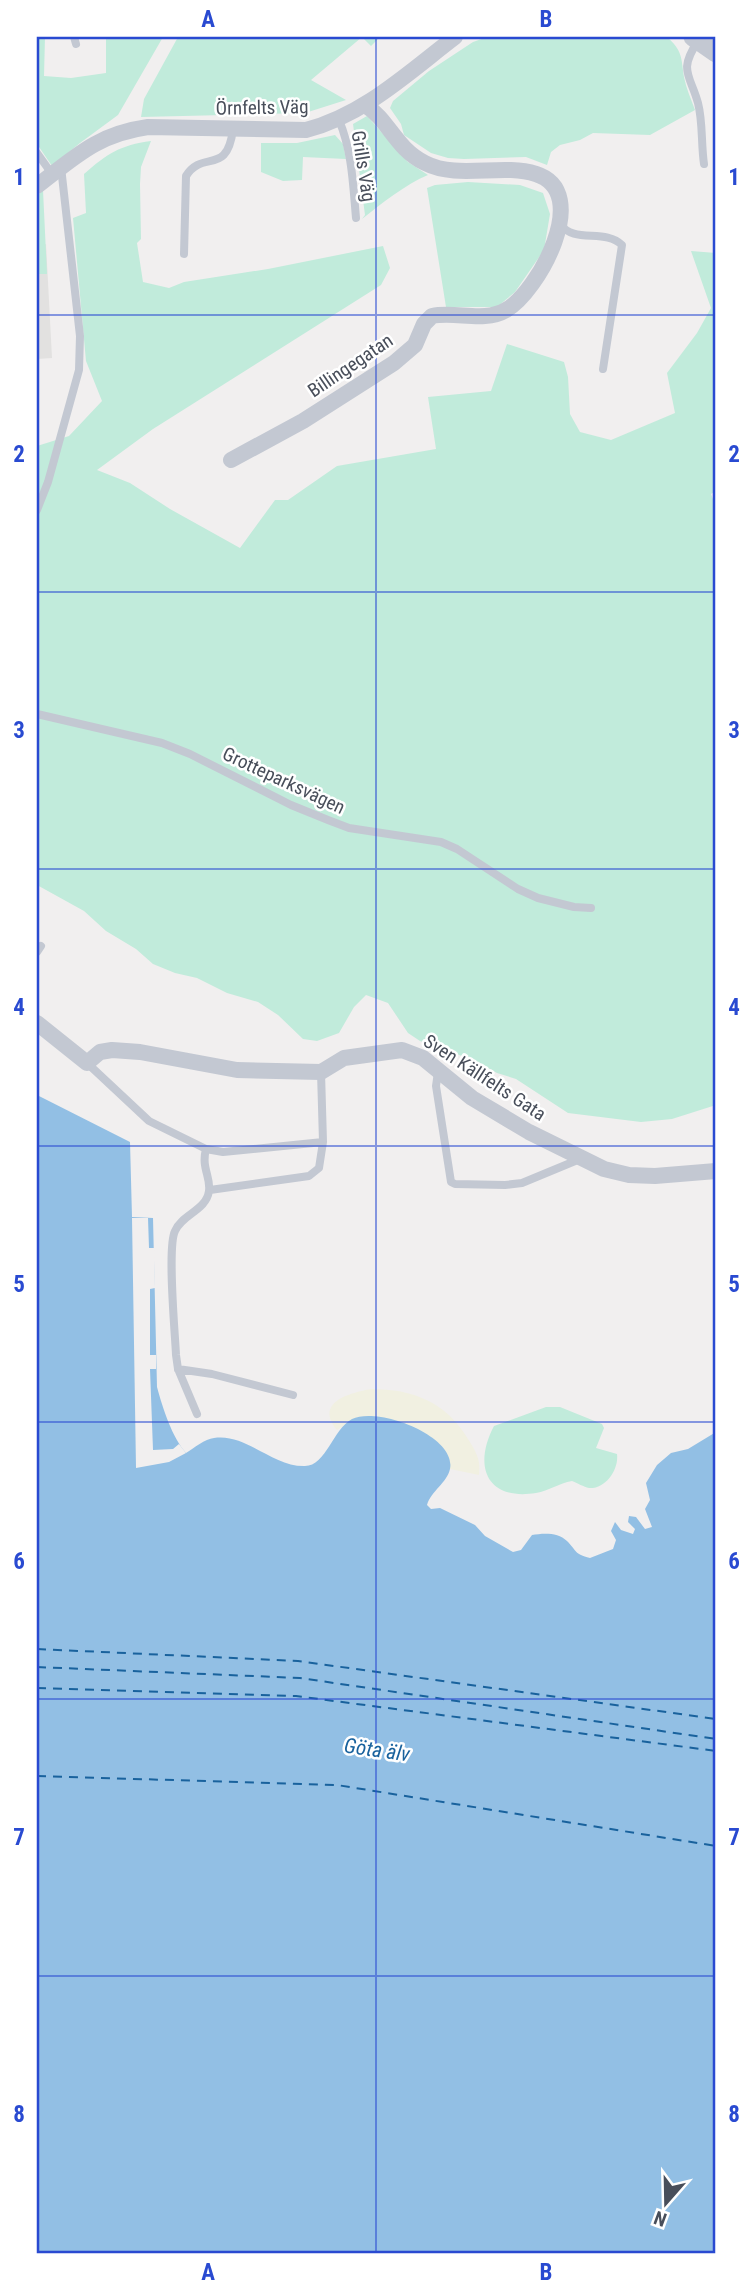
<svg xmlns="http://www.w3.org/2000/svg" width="753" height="2291" viewBox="0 0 753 2291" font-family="'Roboto Condensed',sans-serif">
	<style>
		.education { fill: #e2e1e0 }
		.green { fill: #c1ebdb }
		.sand { fill: #f1f0e1 }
		.water { fill: #92bfe4 }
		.pier { fill: #f1efef }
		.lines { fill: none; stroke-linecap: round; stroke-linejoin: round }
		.ferry { stroke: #19629d; stroke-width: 2; stroke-dasharray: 9 7; stroke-linecap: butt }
		.service { stroke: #c3c8d2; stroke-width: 8 }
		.minor { stroke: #c3c8d2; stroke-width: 16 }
		.tertiary { stroke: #c3c8d2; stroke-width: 19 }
		.grid { fill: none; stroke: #294ad1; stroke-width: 2; stroke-opacity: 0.55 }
		.labels { text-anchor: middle; stroke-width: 5; stroke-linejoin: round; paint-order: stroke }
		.street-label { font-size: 19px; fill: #484e5a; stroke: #fff }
		.water-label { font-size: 21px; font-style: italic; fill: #19629d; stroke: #fff }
		.neatline { fill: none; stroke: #294ad1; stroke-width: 2.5 }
		.grid-label { font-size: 23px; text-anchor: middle; font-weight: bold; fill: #294ad1 }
	</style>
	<rect width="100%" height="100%" fill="#f1efef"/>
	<path class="education" d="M46,244l6,114 -15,1v-111z"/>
	<path class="green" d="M37,37h8l-1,39 27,2 35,-5v-36h57l-45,78 -38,28 -28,23 -15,-22z
		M178,37h202l-9,9 -9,-9 -51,43 35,20 -41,13 -164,4 3,-18z
		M487,37h180c16,14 14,21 17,40 2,11 7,22 11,33l-45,25 -57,-2 -13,7 -20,5 -9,7 -4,13 -21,-8 -62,2 -16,-1 -17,-5 -27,-18 -3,-11 -11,-16 3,-7 36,-30 44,-29z
		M367,116l41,46 20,13c-22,9 -47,29 -66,44l3,-4 -12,-91z
		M335,135l8,9 3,15 -43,-2 -1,23 -19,1 -22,-9v-29h36z
		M151,141l-10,26 -1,17 1,55 -4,4 6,39 26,6 15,-6 84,-13 115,-23 7,22 -9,17 -228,144 -56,41 33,13 40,26 70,39 35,-48h13l49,-34 99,-17 -8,-52 63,-6 16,-47 57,18 4,15 2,37 10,18 31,8 64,-27 -8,-40 30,-40 14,-25 -20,-57 25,2v238l-5,3 5,13v598l-44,14 -31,3 -73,-9 -52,-34 -19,-6 -21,-12 -56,-20 -12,-8 -20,-30 -22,-8 -12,12 -15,26 -22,8 -14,-2 -25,-24 -20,-13 -31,-9 -30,-15 -22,-5 -22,-9 -17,-15 -30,-18 -22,-20 -47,-26v-439l32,-10 33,-35 -16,-40 -13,-143 13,-5 -2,-39c23,-20 36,-29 67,-33z
		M468,182l52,3 23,8 7,21 -6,36 -29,42 -18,15h-51l-19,-119 8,-3z
		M43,190l4,84h-10v-78z
		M546,1407h14l42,17 2,4 -8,20 21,6c2,15 -11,35 -28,34 -5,-1 -12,-5 -17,-7 -13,2 -23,10 -36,12 -50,8 -63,-27 -42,-67z"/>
	<path class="sand" d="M371,1389c42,0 75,13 97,50 8,13 13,20 11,36l-29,-6v-7l-97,-43 -16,11c-23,-28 13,-37 34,-41z"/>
	<path class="water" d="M37,1095l93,47 2,75 21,1 4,169c6,22 15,50 29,66 8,-5 19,-14 28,-15 32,-5 59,29 91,28 21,0 28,-37 47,-47 26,-13 105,17 98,50 -3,14 -19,22 -23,36l4,4 9,-1 35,17 10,11 28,16 8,-2 11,-15c11,-2 26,-3 35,6 10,10 7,13 23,17l23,-9 3,-9 -5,-9 4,-9 6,8 12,4 2,-5 -7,-7 1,-6 7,1 9,12 7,-2 -7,-18 5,-9 -4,-17 11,-18 14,-12 17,-4 28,-17v822h-679z"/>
	<path class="pier" d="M132,1218h16l1,30h5l1,40 -5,1v66h6v14h-6l3,81 20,-1 6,-5 7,9 -17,9 -33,6z"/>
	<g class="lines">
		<path class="ferry" d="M37,1649l261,12 418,58
			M37,1667l263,11 416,61
			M37,1688l259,8 420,55
			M37,1776l300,9 379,61"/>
		<path class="service" d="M74,37l2,7
			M698,41c-20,30 -8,33 0,62 5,19 3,41 6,61
			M339,120c13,31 14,64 17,98
			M37,153l15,21
			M560,224c14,20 45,4 62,21l-19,124
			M184,254l2,-78c17,-27 41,1 47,-47
			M37,510l11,-28 31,-112 1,-34 -19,-169
			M37,714l125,29 28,11 101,51 37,15 21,8 92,14 16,7 61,40 20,9 36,9 17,1
			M37,952l4,-6
			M87,1063l62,58 57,28 17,3 100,-10 -2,-70
			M438,1072l-2,14 15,96 4,2 50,1 17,-2 58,-24
			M210,1190l99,-14 10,-8 4,-26
			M178,1369l34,5 81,21
			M197,1414l-19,-45 -2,-14c-1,-23 -9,-108 -1,-124 7,-17 31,-20 34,-40 2,-14 -8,-23 -3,-42"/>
		<path class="minor" d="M37,186c39,-30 61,-52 111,-59l158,3c58,-15 103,-58 149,-93
			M231,460l72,-39 91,-58 21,-18 9,-21 8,-8c24,-5 52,7 74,-6 32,-18 87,-118 30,-136 -35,-11 -78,6 -111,-11 -30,-15 -36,-43 -60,-58
			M37,1023l50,40 13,-11 12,-2 28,2 97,18 84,2 23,-14 58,-8 21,8 49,40 57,34 75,37 25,6 26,1 61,-5"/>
		<path class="tertiary" d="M693,37l23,16"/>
	</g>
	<path class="grid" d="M376,37v2217M37,315h679M37,592h679M37,869h679M37,1146h679M37,1422h679M37,1699h679M37,1976h679"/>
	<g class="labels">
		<g class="street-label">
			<text transform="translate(262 107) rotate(-1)" y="7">Örnfelts Väg</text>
			<text transform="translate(364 166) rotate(81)" y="7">Grills Väg</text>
			<text transform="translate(350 365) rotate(-34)" y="7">Billingegatan</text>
			<text transform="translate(284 780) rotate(25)" y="7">Grotteparksvägen</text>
			<text transform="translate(485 1077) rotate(33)" y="7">Sven Källfelts Gata</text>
		</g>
		<g class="water-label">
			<text transform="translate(377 1750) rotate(8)" y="7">Göta älv</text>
		</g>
	</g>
	<rect width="753" height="2291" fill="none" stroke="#ffffff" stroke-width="77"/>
	<g transform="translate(666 2203) rotate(200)" stroke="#ffffff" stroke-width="5" paint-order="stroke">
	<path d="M0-5L12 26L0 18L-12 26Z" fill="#484e5a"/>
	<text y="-10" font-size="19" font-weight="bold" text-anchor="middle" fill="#484e5a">N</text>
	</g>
	<rect x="38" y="38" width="676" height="2214" class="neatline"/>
	<g class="grid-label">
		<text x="208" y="27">A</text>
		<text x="546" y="27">B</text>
		<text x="19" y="185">1</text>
		<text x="734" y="185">1</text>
		<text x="19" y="462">2</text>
		<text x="734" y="462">2</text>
		<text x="19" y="738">3</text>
		<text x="734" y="738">3</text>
		<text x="19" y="1015">4</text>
		<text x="734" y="1015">4</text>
		<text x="19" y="1292">5</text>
		<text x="734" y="1292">5</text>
		<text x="19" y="1569">6</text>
		<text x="734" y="1569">6</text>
		<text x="19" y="1845">7</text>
		<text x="734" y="1845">7</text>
		<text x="19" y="2122">8</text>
		<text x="734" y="2122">8</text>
		<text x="208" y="2280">A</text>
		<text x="546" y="2280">B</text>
	</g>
</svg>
